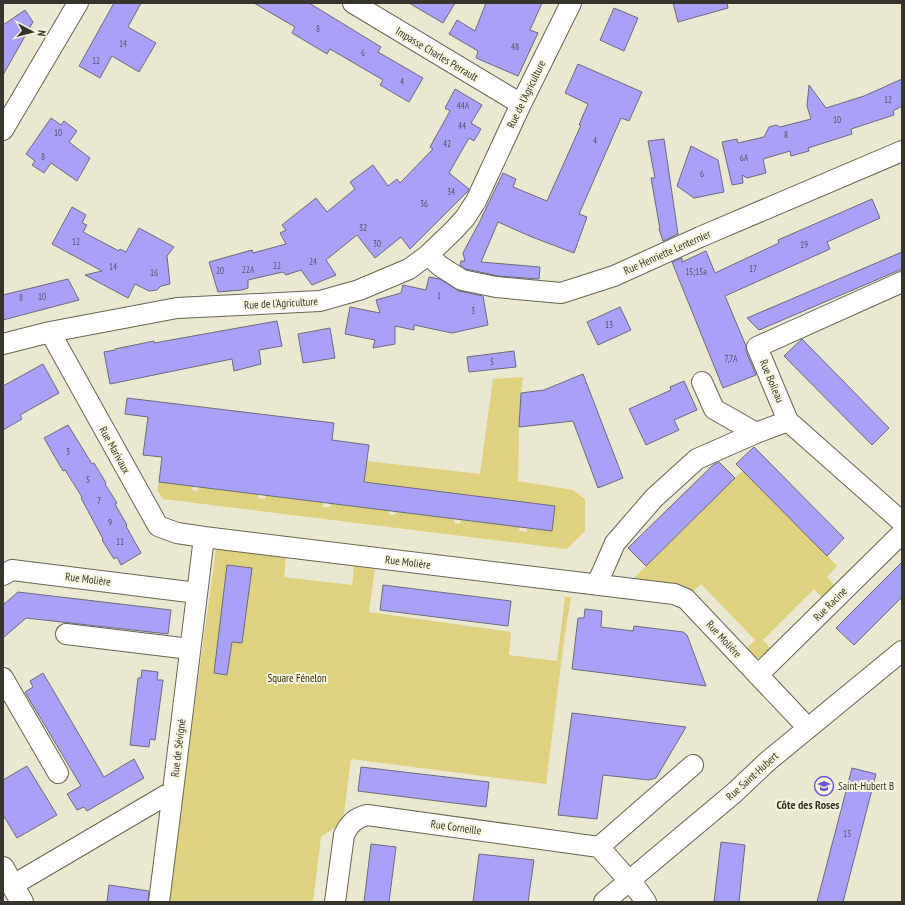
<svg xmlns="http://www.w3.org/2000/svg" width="905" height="905" viewBox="0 0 905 905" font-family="'PT Sans Narrow',sans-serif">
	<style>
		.green { fill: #ded180 }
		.building { fill: #a9a1f8; stroke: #6b6a7d }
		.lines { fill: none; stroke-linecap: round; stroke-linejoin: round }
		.minor-casing { stroke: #676452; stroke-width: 22 }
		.major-casing { stroke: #676452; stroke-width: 24 }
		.minor { stroke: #fff; stroke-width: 20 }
		.major { stroke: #fff; stroke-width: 22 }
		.labels { text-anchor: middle; stroke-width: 4; stroke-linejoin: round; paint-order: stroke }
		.number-label { font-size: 9px; fill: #535060 }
		.street-label { font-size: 11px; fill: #36352d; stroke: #f8f5df }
		.park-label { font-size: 11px; fill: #332c00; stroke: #f8f5df }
		.poi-label { font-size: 11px; fill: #36352d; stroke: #f8f5df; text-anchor: start }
		.neighbourhood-label { font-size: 12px; font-weight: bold; fill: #36352d; stroke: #f8f5df }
	</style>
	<rect width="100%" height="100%" fill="#ebe8d2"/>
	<path class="green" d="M523,377c-5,34 -4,69 -5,104l55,9 12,9v32l-18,18 -404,-50 -6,-9 2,-8 34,4 -1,4 6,1 1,-4 59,7v4l7,1 1,-4 57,7v5h7l1,-4 58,7v5h6l1,-4 58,7v5l6,1 1,-5 59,7 -1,5 7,1 1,-4 25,3 3,-25 -191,-24 3,-21 113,13 13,-95z
		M743,470l94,96 -10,11 9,10 -12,12 -10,-10 -51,51 9,10c-10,10 -18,11 -27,0l10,-10 -54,-56 -11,10 -61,-11z
		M216,548l70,10 -2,19 68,8 2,-19 21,3 -6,43 142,20 -2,23 48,6 8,-64h6l-7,43 -18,144 -195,-25 -8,63 -22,15 -8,65h-145z"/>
	<path class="building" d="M114,3h27l-13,24 28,16 -17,29 -27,-16 -12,22 -21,-12z
		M254,3h55l72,44 -3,5 45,26 -14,24 -29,-17 3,-5 -53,-31 -3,5 -35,-21 3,-6z
		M409,3h46l-12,20z
		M486,3h56l-12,27 8,3 -20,43 -42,-18 2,-7 -29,-17 8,-14 18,11z
		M673,3h54l1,5 -50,14z
		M614,8l24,10 -14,33 -24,-11z
		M25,10l8,12 -30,53v-50z
		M578,64l64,28 -13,29 -8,-3 -42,96 8,3 -13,36 -42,-16 -34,-15 -17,40 59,5 -1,12 -41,-3 -32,-7 -6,-4 1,-4h4l-2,-8 17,-32 23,-48 13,6 -3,8 34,14 34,-76h-2l9,-21 -23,-11z
		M902,79v27l-9,5 1,4 -43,14 1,5 -44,14 1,3 -18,5 -1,-5 -27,8 3,14 -19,5 -5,-3 1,8 -11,2 -10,-43 15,-3 1,4 26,-6 5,-10 7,-2 4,2 31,-8 -4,-13 2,-21 17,23 38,-12z
		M455,89l27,16 -11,18 10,6 -7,12 -5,-3 -20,35 20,16 -2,3 -57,57 -9,-12 -26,21 -18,-23 -31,25 10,15 -24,10 -11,-15 -15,5 -3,-3 -35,8v8l-6,2 -24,2 -9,-30 43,-12 1,3 33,-9 -6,-11 6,-3 -4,-5 34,-27 11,14 28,-23 -5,-7 23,-17 15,21 9,-7 3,4 33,-34 -3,-2 20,-36 -5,-3z
		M51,118l10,7 3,-4 13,10 -8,11 21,16 -13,23 -26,-18 -7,10 -12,-8 3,-4 -9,-7z
		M664,139l14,95 -15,7 -4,-12h1l-9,-51h4l-7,-37z
		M691,146l27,14 6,32 -30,6 -17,-12z
		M872,199l8,19 -53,24 3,7 -105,47 21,50v5l10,24 -33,13 -51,-126 10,-4v4l24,-11 9,22 64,-30 -1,-3z
		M72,207l14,8 -4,8 5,2 -4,7 36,19 1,-2 6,3 13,-24 35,19 -7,9 3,28 -9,2 -4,4 -8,1 -14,-7 -7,14 -43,-23 17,-4 -50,-27z
		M902,252v17l-143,61 -12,-12z
		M429,277l11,2 19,12 24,5 5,29 -36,8 -38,-8v5l-19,-4v18l-22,4 2,-8 -30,-6 5,-27 30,6 -4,-13 25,-7 2,-8 23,5z
		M68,279l11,21 -76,20v-25z
		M620,307l11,23 -33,15 -11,-23z
		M277,321l5,25 -23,4 2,14 -27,7 -2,-12 -122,25 -6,-32 11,-2v-1l39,-8v2z
		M330,328l5,30 -32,5 -5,-29z
		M802,339l87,89 -17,17 -88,-89z
		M514,351l2,16 -47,5 -2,-15z
		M43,364l16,29 -39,22 2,4 -19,11v-44z
		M583,374l40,104 -25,10 -25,-67 -54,6 2,-34 23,-3z
		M684,381l13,29 -23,10 5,10 -33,15 -17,-36 42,-19 -1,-3z
		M127,398l207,25 -2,17 37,5 -5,37 191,24 -3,25 -393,-49 3,-25 -19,-2 5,-38 -23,-3z
		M68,425l24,39 2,-1 12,20 -1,1 12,19 -2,1 12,21 -1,1 15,27 -20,12 -4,-8 -3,2 -12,-19 1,-1 -22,-41 1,-1 -17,-27 -2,1 -19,-33z
		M754,447l90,91 -17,18 -91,-92z
		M719,462l16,16 -89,88 -18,-18 85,-83z
		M902,562v35l-48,48 -18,-17z
		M227,565l25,3 -10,75 -10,-1 -5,33 -13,-2z
		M383,585l128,16 -3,25 -128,-16z
		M18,592l153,18 -3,24 -142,-16 -23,20v-33z
		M585,609l17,2 -1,16 32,4 1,-5 49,6 4,3 19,51 -134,-17 6,-51h6z
		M142,670l16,2 -1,8h6l-8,60 -5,-1 -1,8 -19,-2 8,-67h3z
		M43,673l61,104 30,-18 10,19 -57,33 -3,-4 -7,3 -10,-16 14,-8 -56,-94 8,-5 -3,-6z
		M572,713l114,14 -30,51 -7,2 -46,-5 -6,44 -39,-4z
		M27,766l30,49 -40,23 -14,-23v-35z
		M361,767l128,15 -3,25 -128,-16z
		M852,768l24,6 -33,128h-26z
		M721,842l24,3 -6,57h-25z
		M371,844l25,3 -7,55h-25z
		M479,854l55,6 -6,42h-55z
		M109,885l40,6 -1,11h-41z"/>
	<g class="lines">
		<g class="minor-casing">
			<path id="minor" d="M353,3l168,101
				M3,130l75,-127
				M428,255l12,11 22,14 34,7 65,6 53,-17 86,-39 202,-86
				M902,282l-145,65 31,74 114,101
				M50,332l108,194 19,7 27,4 470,57 12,5 122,129
				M3,344l47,-12 127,-24 143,-7 39,-11 50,-21 19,-14 26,-25 11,-12 11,-17 45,-97 50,-101
				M702,382l12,27 42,24
				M3,575l9,-5 185,23
				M597,584l18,-41 39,-45 43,-39 59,-26 32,-12
				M66,634l124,15
				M758,675l144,-142
				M3,678l55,95
				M599,847l94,-82
				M13,885l160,-94 31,-254
				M159,902l14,-111
				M335,902l9,-67c5,-11 11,-17 23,-20l232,32 40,45 7,10
				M604,902l130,-109 34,-32 134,-110"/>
		</g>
		<g class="major-casing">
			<path id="major" d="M3,868l19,34"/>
		</g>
		<use href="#minor" class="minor"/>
		<use href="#major" class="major"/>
	</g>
	<defs>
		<g id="school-ring" transform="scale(1)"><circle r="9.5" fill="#f8f5df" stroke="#6c56d0" stroke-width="1.5"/><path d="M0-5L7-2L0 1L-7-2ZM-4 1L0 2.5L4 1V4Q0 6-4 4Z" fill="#6c56d0"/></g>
	</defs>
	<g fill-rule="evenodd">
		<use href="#school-ring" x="824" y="786"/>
	</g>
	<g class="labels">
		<g class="number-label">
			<text x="318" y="32">8</text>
			<text x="123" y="47">14</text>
			<text x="515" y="50">48</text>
			<text x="363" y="56">6</text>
			<text x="96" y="64">12</text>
			<text x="402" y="85">4</text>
			<text x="888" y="103">12</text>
			<text x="463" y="109">44A</text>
			<text x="837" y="123">10</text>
			<text x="462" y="129">44</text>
			<text x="58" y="136">10</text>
			<text x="786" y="138">8</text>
			<text x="595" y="144">4</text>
			<text x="447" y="147">42</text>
			<text x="43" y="160">8</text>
			<text x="744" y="161">6A</text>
			<text x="702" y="177">6</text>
			<text x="451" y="195">34</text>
			<text x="424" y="207">36</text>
			<text x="363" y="231">32</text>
			<text x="76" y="245">12</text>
			<text x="377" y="247">30</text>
			<text x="804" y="248">19</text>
			<text x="313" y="265">24</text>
			<text x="277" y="269">22</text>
			<text x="113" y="270">14</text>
			<text x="753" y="272">17</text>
			<text x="248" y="273">22A</text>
			<text x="220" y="274">20</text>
			<text x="696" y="275">15;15a</text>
			<text x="154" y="276">16</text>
			<text x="439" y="299">1</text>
			<text x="42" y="300">10</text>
			<text x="21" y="301">8</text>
			<text x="473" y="314">3</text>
			<text x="609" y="328">13</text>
			<text x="731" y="362">7,7A</text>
			<text x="492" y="365">5</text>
			<text x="68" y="455">3</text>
			<text x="88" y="483">5</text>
			<text x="99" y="504">7</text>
			<text x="110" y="526">9</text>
			<text x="120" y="545">11</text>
			<text x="847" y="837">13</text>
		</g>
		<g class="street-label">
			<text transform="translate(437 54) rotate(31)" y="4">Impasse Charles Perrault</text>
			<text transform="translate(526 94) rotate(-64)" y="4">Rue de l'Agriculture</text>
			<text transform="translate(667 252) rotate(-24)" y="4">Rue Henriette Lenternier</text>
			<text transform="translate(281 303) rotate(-3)" y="4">Rue de l'Agriculture</text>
			<text transform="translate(772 381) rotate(67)" y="4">Rue Boileau</text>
			<text transform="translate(115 450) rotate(61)" y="4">Rue Marivaux</text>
			<text transform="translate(408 562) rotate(7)" y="4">Rue Molière</text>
			<text transform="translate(88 579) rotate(7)" y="4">Rue Molière</text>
			<text transform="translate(830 604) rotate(-45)" y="4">Rue Racine</text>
			<text transform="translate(724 639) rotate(47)" y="4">Rue Molière</text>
			<text transform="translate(178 748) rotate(-83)" y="4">Rue de Sévigné</text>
			<text transform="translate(752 776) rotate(-42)" y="4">Rue Saint-Hubert</text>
			<text transform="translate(456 827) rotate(8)" y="4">Rue Corneille</text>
		</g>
		<g class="park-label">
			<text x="297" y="682">Square Fénelon</text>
		</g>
		<g class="poi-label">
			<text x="838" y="790">Saint-Hubert B</text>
		</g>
		<g class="neighbourhood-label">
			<text x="808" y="809">Côte des Roses</text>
		</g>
	</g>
	<rect width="905" height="905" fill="none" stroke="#36352d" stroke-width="8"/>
	<g transform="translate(32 32) rotate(97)" stroke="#f8f5df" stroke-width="3" paint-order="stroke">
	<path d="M0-3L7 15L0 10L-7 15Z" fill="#36352d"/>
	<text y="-6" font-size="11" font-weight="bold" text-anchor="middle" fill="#36352d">N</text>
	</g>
</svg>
